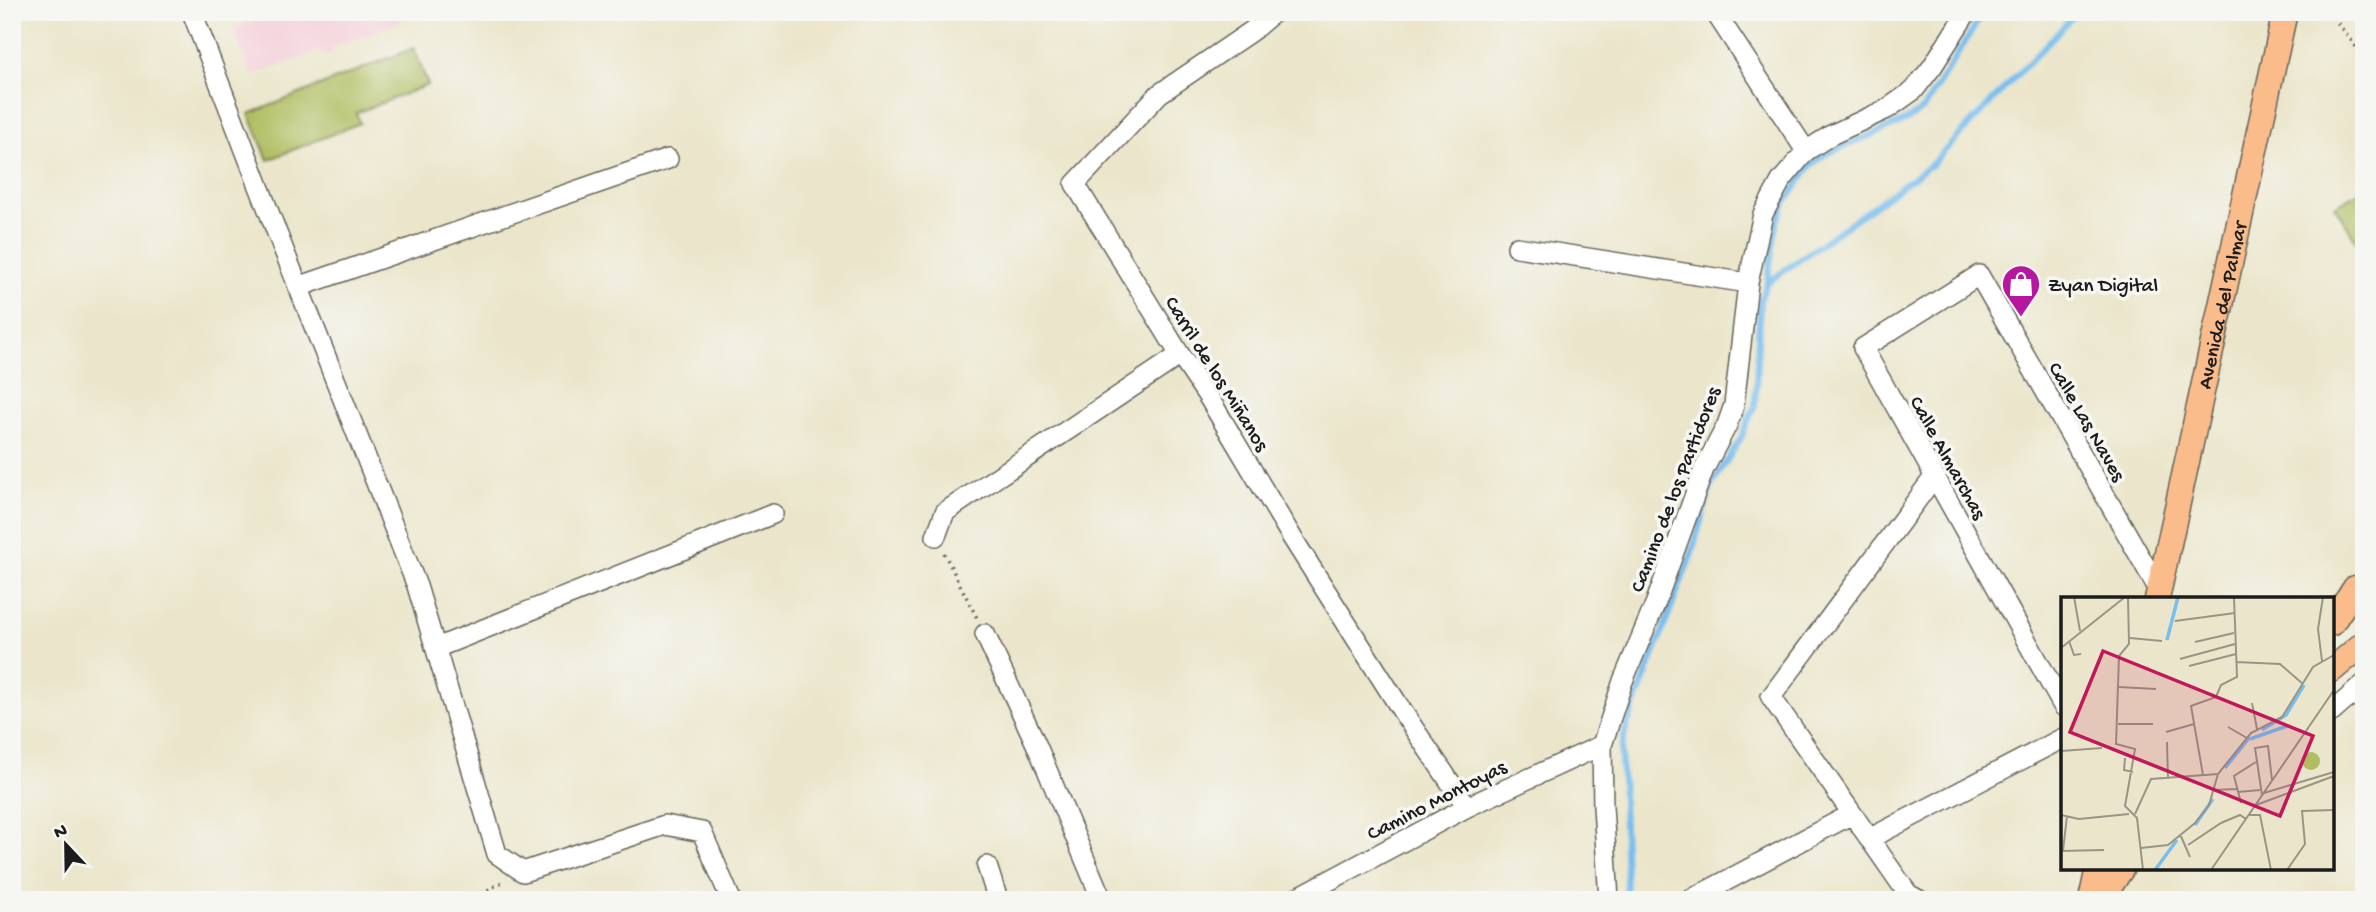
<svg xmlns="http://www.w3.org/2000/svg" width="2376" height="912" viewBox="0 0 2376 912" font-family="'Gochi Hand',sans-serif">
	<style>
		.built { fill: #f5cfd9 }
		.green { fill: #afbe61; stroke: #666d3e; stroke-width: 2 }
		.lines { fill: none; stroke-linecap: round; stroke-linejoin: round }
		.stream { stroke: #78beef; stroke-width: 6 }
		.minor-casing { stroke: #646359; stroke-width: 22 }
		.major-casing { stroke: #646359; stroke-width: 27 }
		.path { stroke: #646359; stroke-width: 3.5; stroke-dasharray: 2 5; stroke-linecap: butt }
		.minor { stroke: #fff; stroke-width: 19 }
		.major { stroke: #fabc8b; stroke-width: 24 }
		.labels { text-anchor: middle; stroke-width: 7; stroke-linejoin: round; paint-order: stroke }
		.poi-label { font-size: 21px; fill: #1c1c1c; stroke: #f6f6f2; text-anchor: start }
		.street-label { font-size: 21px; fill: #1c1c1c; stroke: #f6f6f2 }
		.inset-river { fill: none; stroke: #78beef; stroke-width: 3.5 }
		.inset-road { fill: none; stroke: #989585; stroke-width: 2 }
		.view { fill: #c2185b; fill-opacity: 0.15; stroke: #c2185b; stroke-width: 3.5 }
		.inset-edge { fill: none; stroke: #1c1c1c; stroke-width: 3.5 }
	</style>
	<rect width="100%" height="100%" fill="#f6f6f2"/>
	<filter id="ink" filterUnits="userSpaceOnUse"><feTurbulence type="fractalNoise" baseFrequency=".0143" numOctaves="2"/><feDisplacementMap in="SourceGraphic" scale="14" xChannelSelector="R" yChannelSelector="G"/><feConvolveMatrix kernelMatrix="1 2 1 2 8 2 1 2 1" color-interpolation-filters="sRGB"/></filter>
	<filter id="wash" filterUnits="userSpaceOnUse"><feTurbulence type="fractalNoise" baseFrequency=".00686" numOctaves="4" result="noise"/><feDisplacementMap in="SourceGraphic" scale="28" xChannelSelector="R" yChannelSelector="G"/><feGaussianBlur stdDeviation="1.57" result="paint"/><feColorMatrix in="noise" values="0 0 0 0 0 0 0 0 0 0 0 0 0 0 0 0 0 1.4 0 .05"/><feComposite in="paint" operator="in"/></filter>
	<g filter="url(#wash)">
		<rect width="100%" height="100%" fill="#ebe6cb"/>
		<path class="built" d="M280,12h117l4,10 -70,26 2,5 -10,3 -2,-5 -70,25 -17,-47z"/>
		<path class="green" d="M414,48l14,37 -72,28 4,10 -92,37 -19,-46z
			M2364,189v65l-29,-48z"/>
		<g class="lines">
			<path class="stream" d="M1767,283l165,-119 145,-152
				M1627,900l-6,-149 5,-23 65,-172 20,-70 30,-48 14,-33 5,-105 7,-17 10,-62 9,-20 25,-36 13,-10 83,-35 16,-11 61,-97"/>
		</g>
	</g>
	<g filter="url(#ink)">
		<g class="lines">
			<g class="minor-casing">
				<path id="minor" d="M192,12l85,221 140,353 80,268 26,18 142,-47 37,7 29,68
					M1274,12l-21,18 -94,64 -84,90 105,171 29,43 84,141 111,175 63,93
					M1715,12l91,139
					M1517,247l231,36
					M298,287l370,-128
					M936,536l9,-24 235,-157
					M985,634l52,112 65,154
					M436,648l337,-134
					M2063,706l-200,-358 116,-73 180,315
					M2332,712l32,-28
					M1869,839l194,-101
					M987,866l11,34
					M1293,900l174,-93 135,-62
					M1609,900l-6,-94 -1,-61 21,-64 33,-79 48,-133 23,-44 7,-20 14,-122 15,-69 18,-33 25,-30 25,-16 56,-26 27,-19 18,-23 35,-55
					M1690,900l162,-86
					M1919,900l-11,-6 -137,-197 163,-220"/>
			</g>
			<g class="major-casing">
				<g id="major">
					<path id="s1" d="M2157,599l128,-587"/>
					<path d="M2332,623l23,-35"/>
					<path d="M2332,670l32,-27"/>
					<path d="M2091,900l7,-32"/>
					<path d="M2101,900l21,-32"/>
				</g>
			</g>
			<path class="path" d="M2329,12l35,45
				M944,553l33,65
				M469,900l35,-19"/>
			<use href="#minor" class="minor"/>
			<use href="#major" class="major"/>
		</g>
	</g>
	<defs>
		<g id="shop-pin" transform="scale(2.0125)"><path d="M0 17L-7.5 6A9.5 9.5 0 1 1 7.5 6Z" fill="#b5179e" stroke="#f6f6f2"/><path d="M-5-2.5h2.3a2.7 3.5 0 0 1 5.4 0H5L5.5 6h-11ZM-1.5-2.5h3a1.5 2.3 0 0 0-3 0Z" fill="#fff"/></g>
	</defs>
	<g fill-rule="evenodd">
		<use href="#shop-pin" x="2021" y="284"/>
	</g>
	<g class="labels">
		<g class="poi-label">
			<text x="2048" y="291">Zyan Digital</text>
		</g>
		<g class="street-label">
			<text dy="7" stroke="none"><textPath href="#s1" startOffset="301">Avenida del Palmar</textPath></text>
			<text transform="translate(1218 373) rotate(58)" y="7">Carril de los Miñanos</text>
			<text transform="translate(2088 421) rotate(60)" y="7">Calle Las Naves</text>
			<text transform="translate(1949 457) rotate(61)" y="7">Calle Almarchas</text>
			<text transform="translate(1674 489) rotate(-69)" y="7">Camino de los Partidores</text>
			<text transform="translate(1436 799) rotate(-27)" y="7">Camino Montoyas</text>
		</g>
	</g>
	<g transform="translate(2061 597)">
		<rect width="273" height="273" fill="#ebe6cb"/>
		<path d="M241 164a9 9 0 1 1 18 0a9 9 0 1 1-18 0Z" fill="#afbe61"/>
		<path class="inset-river" d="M106,43l11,-43M201,133l24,-15 18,-30M189,142l37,-13M164,171l25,-31M134,228l18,-26M94,273l22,-30"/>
		<path class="inset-road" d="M13,0l6,34M67,0l1,47 -10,12 -3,88 19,5 -10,57 12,12 6,52M114,24l60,-8M69,41l32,3M8,44l5,14 7,-1M134,45l39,-9M0,51l64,-51M119,62l55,-15M261,64l-4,-32 5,-32M175,65l44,2 23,20M128,69l47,-12M58,90l37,2M191,106l5,26M57,127h35M167,130l19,11M105,135l28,-8M106,145l1,37M0,154l41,-3M64,161l-1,12 9,2M142,178l-12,-69 25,-9 5,-12 16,-8 -3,-80M151,193l25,-1M177,195l22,-2M203,196l70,-21M201,198l-7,-47 13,-2 4,34M180,206l-7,-27 22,-14M195,208l78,-29M74,217l16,-35 67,-5M0,218l18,4 50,-5M188,218h11l11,55M119,237l10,23M127,248l33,-22 19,-8 6,4M80,251l27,-3 27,-22 14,-18 9,-31 33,-41 31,-16 31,-50 21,-12M0,254l43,-1M2,254l4,-35M150,273l123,-180M226,273l18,-26 -3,-33 32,-1"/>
		<path class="view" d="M42,54l210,85 -33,80 -210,-84z"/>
		<rect width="273" height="273" class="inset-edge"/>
	</g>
	<rect width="2376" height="912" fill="none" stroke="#f6f6f2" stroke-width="42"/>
	<g transform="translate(66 845) rotate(338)" stroke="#f6f6f2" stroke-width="5" paint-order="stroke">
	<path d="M0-5L12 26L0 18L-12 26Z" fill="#1c1c1c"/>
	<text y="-10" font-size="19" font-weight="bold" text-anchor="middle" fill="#1c1c1c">N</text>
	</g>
</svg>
